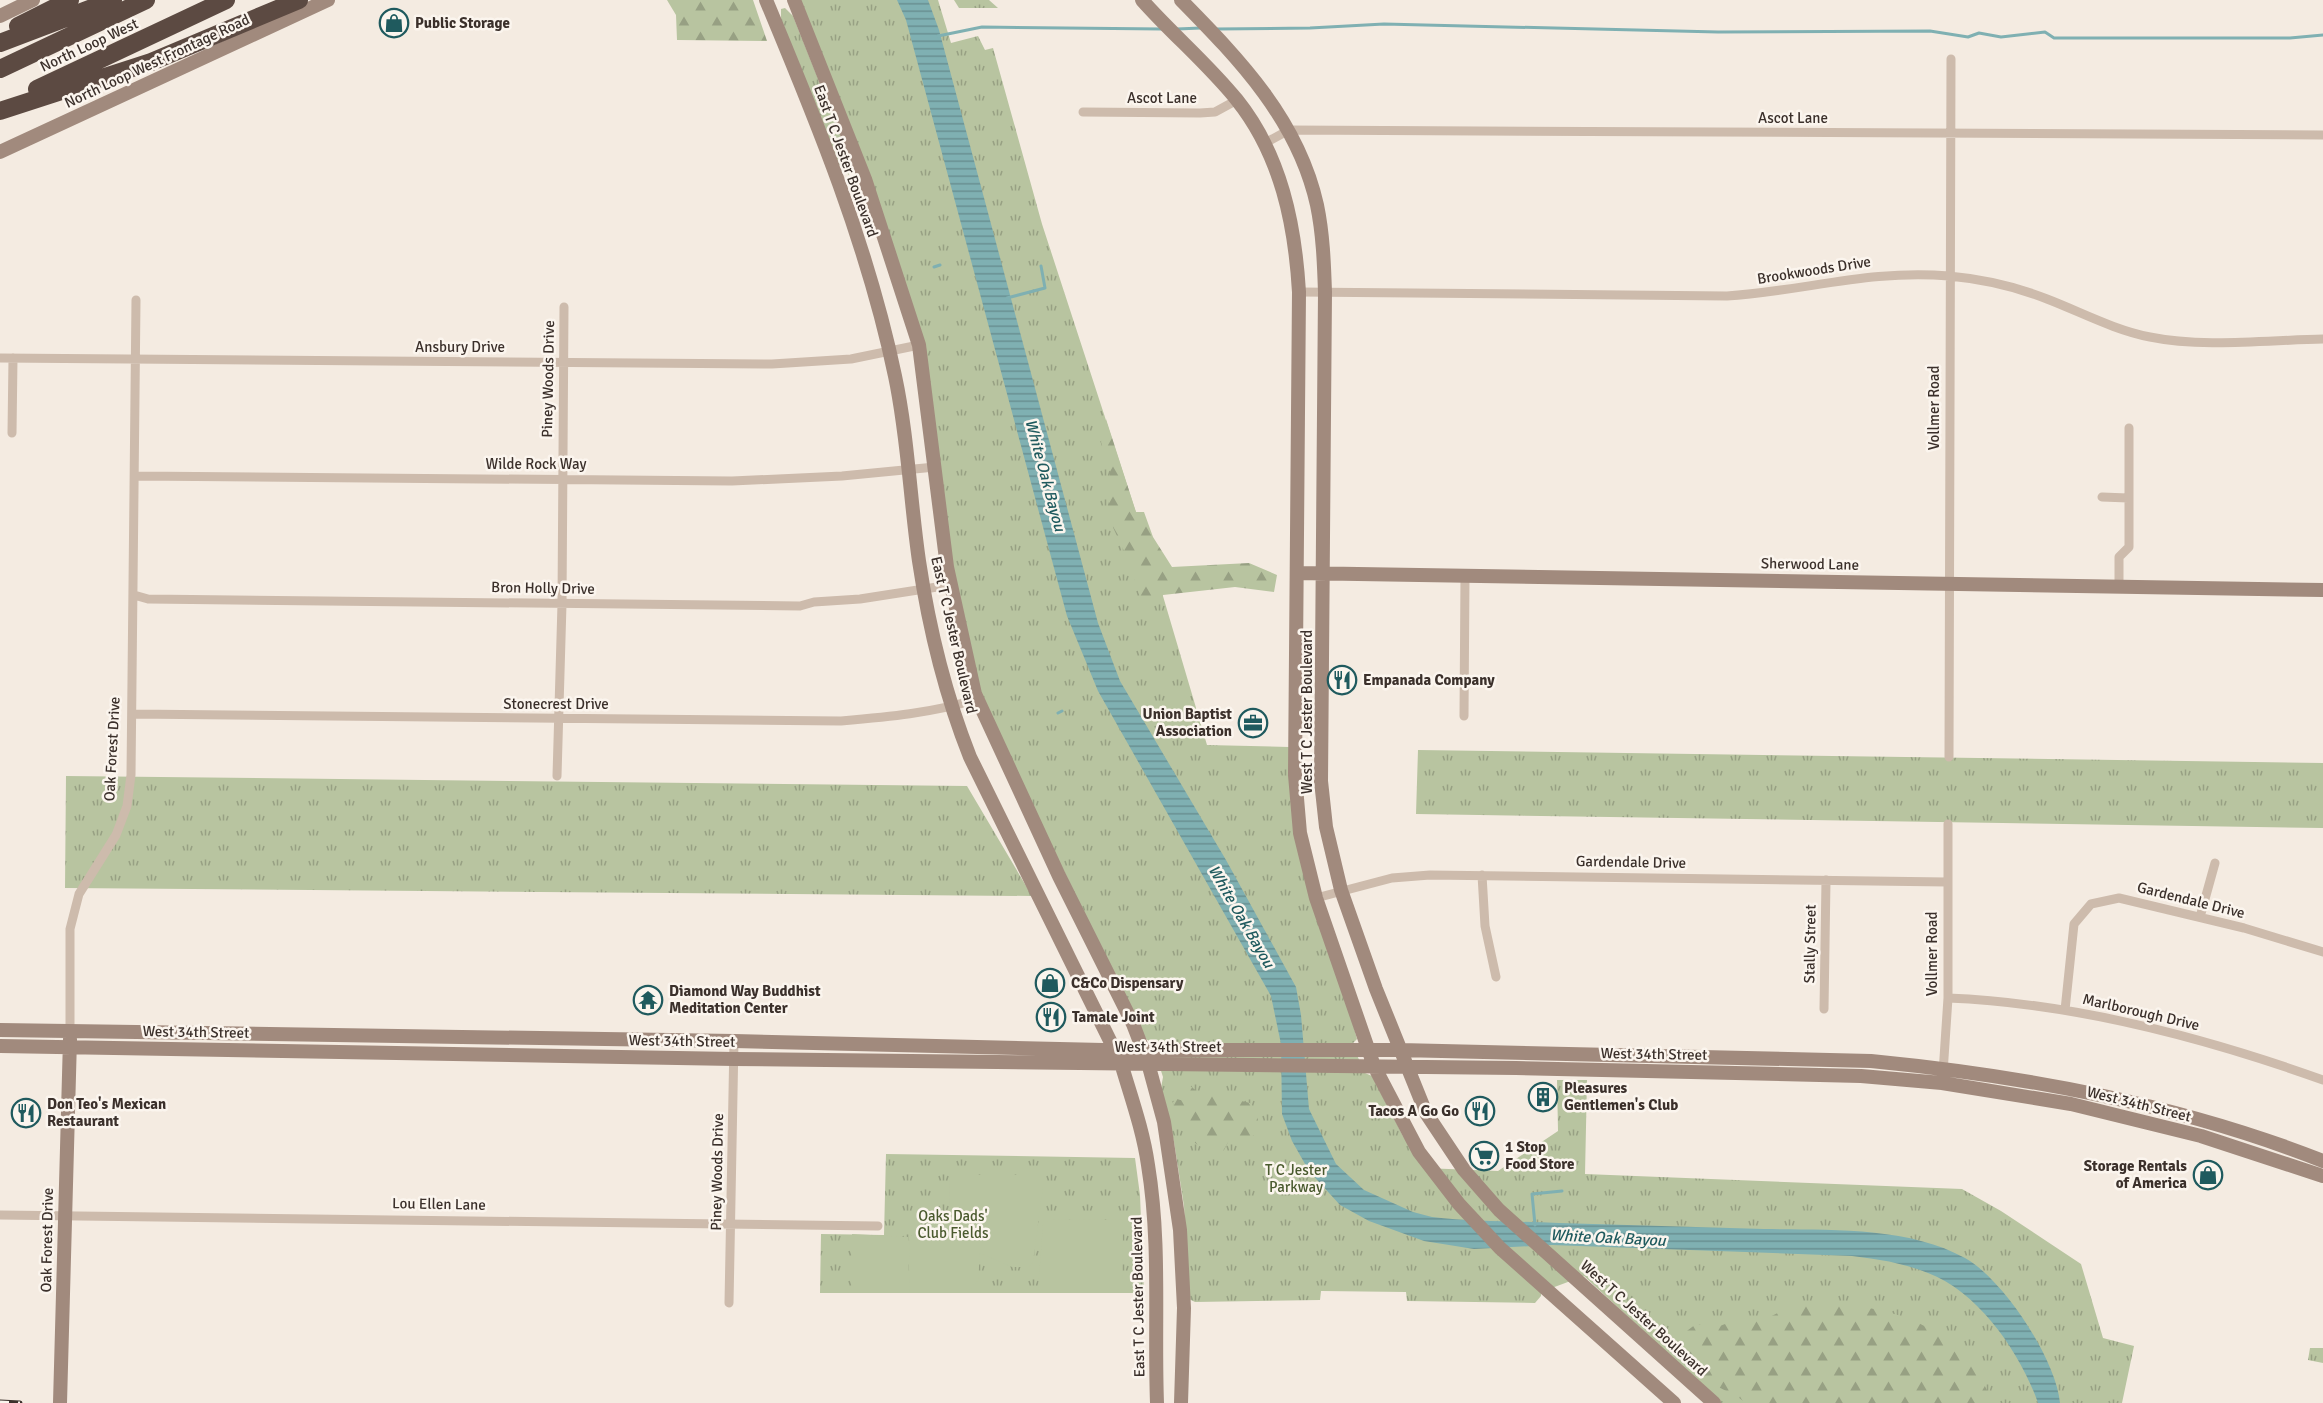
<svg xmlns="http://www.w3.org/2000/svg" width="2323" height="1403" viewBox="0 0 2323 1403" font-family="Signika,sans-serif">
	<style>
		.grass { fill: url(#grass-tufts) }
		.forest { fill: url(#forest-firs) }
		.garden { fill: #b8c4a0 }
		.water { fill: url(#water-rules) }
		.lines { fill: none; stroke-linecap: round; stroke-linejoin: round }
		.stream { stroke: #7fb0b2; stroke-width: 3 }
		.street { stroke: #cdbbac; stroke-width: 9 }
		.secondary { stroke: #a18a7d; stroke-width: 14 }
		.highway { stroke: #5c4a42; stroke-width: 18 }
		.rail-casing { stroke: #3b302b; stroke-width: 5 }
		.rail { stroke: #fbf5ee; stroke-width: 3; stroke-dasharray: 9; stroke-linecap: butt }
		.labels { text-anchor: middle; stroke-width: 5; stroke-linejoin: round; paint-order: stroke }
		.poi-label { font-size: 15px; font-weight: bold; fill: #3b302b; stroke: #fbf5ee; text-anchor: start }
		.street-label { font-size: 15px; fill: #3b302b; stroke: #fbf5ee }
		.park-label { font-size: 15px; fill: #4a5a2e; stroke: #fbf5ee }
		.water-label { font-size: 16px; font-style: italic; fill: #1f5a5e; stroke: #fbf5ee }
	</style>
	<defs>
		<pattern id="grass-tufts" width="24" height="20" patternUnits="userSpaceOnUse" patternTransform="scale(1.5)"><rect width="24" height="20" fill="#b8c4a0"/><path d="M3 7l-1-3M5 7V3M7 7l1-3M15 17l-1-3M17 17v-4M19 17l1-3" fill="none" stroke="#97a083"/></pattern>
		<pattern id="forest-firs" width="22" height="20" patternUnits="userSpaceOnUse" patternTransform="scale(1.5)"><rect width="22" height="20" fill="#b8c4a0"/><path d="M5 1l3.5 6h-7zM16 11l3.5 6h-7z" fill="#97a083"/></pattern>
		<pattern id="water-rules" width="6" height="5" patternUnits="userSpaceOnUse" patternTransform="scale(1.5)"><rect width="6" height="5" fill="#7fb0b2"/><path d="M0 2.5h6" fill="none" stroke="#699091"/></pattern>
	</defs>
	<rect width="100%" height="100%" fill="#f4ebe1"/>
	<path class="grass" d="M800,0h138l13,43 27,-7 7,14 8,-2 49,176 118,362 47,159 82,2 1,41 67,251 -5,5 13,29 7,3 31,60 21,32 74,3 60,-40 -1,-51h30l-2,94 377,15 39,22 80,53 22,74 31,8 -12,57h-401l-137,-127 -43,16v4l-6,7 -128,-2 -1,-9 -85,-1 -1,9 -125,2 -6,-3 -5,-93 -10,-64 -13,-54 2,-11 -11,-34 -6,-4 -161,-329 -31,-126 -25,-196z
		M954,0h35l9,8h-39z
		M785,8l8,8 56,140v19l-9,-7 -59,-145v-14z
		M1418,750l905,13v65l-907,-14z
		M66,776l901,10 65,110 -967,-8z
		M886,1154l249,4 5,37 4,98h-324l1,-59 63,1z
		M2310,1348h13v15l-15,-3z"/>
	<path class="forest" d="M667,0h86l14,41 -90,-1 -1,-25z
		M1106,419l30,93h8l9,25 19,30 77,-4 28,12 -3,17 -39,-5 -72,8 -2,5 -6,5 -6,-1 -10,-10 -9,-30 -19,-41 -3,-27 2,-25 -9,-29z
		M1189,1085l9,7 24,-2 11,9 17,4c8,8 14,29 -1,35 -5,2 -13,0 -20,2l-6,12 -8,4 -29,-19 -4,-13 -8,-11 -1,-11 3,-3 9,2v-12z
		M1827,1303c75,5 136,26 166,100h-248c-12,-16 -80,-26 -66,-66l17,-13 21,3 27,-10 18,4 27,-14z"/>
	<path class="garden" d="M950,1175h82l11,11 -10,76 -4,5h-17l-32,-14 -2,27 -11,13h-58l1,-57h53l-14,-31z
		M1051,1219l72,1 -1,60 -13,13h-64l1,-4h-8l5,-64z
		M852,1234l56,3v56h-56z"/>
	<path class="water" d="M897,0h31l11,30 159,593 22,58 106,179 70,127 5,28 8,94 27,55 28,26 49,22 19,5c42,5 85,4 127,6 68,2 137,4 205,6 63,1 144,-3 201,29 38,21 91,101 95,145h-22c-17,-49 -59,-111 -110,-130 -25,-10 -50,-14 -76,-17l-300,-11 -78,4 -50,-8 -55,-20 -29,-16 -31,-34 -17,-30 -10,-27 -1,-70 -10,-48 -173,-305 -31,-75 -161,-596z"/>
	<g class="lines">
		<path class="stream" d="M1177,29l24,-1
			M1216,29l94,-1 74,-4 334,8 212,-1 38,6 11,-4 22,4 44,-5 9,6h236l33,-3
			M938,36l44,-9 180,2
			M934,267l6,-2
			M1007,298l38,-10 -4,-22
			M1058,713l4,-2
			M1535,1225l-3,-31 30,-3"/>
		<path class="street" d="M1083,112l117,1 15,-1 22,-12
			M1265,143l24,-13 1034,5
			M1299,292l428,4c77,-5 144,-27 222,-20 33,3 68,11 98,23 34,13 67,31 103,38 53,11 118,3 173,2
			M0,358l772,6 79,-5 68,-14
			M12,433l1,-75
			M135,476l597,5 110,-5 93,-9
			M2102,497l26,1
			M2119,587v-30l10,-10v-119
			M134,595l14,4 652,7 14,-4 46,-3 90,-14
			M132,714l709,7c46,-4 92,-8 136,-22
			M1464,716l1,-140
			M1949,757l2,-698
			M557,776l5,-172 2,-297
			M1482,875l3,51 11,51
			M1316,898l76,-20 38,-3 517,7
			M2200,917l15,-54
			M1948,998c127,5 255,39 375,82
			M1824,1009l2,-129
			M2065,1010l9,-86 17,-20 28,-6 125,30 79,24
			M70,1031v-102l9,-35 37,-59 11,-29 4,-31 5,-475
			M1943,1073l5,-75v-174
			M0,1215l878,11
			M729,1303l5,-262"/>
		<path class="secondary" d="M766,0c51,122 102,246 129,376 13,61 15,123 24,185 10,67 26,133 51,196l151,306c10,34 22,67 27,102 13,79 6,159 9,238
			M794,0l71,179 54,166 28,222 28,127 84,182 74,148 15,39 16,59 16,108 4,78 -3,95
			M1142,0c30,34 66,64 95,100 44,55 58,124 62,192l-4,483 5,58 16,65 58,168 45,86 40,52 41,44 174,155
			M1181,0c59,60 117,120 136,205 6,29 7,58 8,87l-4,489 5,46 15,63 35,99 50,124 38,57 35,40 215,193
			M0,16l33,-16
			M0,152l328,-152
			M1297,573l1026,17
			M0,1030l734,11 369,9h297l471,11c153,15 308,43 452,100
			M0,1046l734,13 782,9 345,8 81,7 129,21 130,32 122,40
			M60,1403l10,-364"/>
		<path class="highway" d="M18,26l52,-26
			M0,43l113,-43
			M0,69l146,-69
			M37,89l189,-89
			M0,111l151,-49 148,-62"/>
		<g class="rail-casing">
			<path id="rail" d="M0,1402l20,1"/>
		</g>
		<use href="#rail" class="rail"/>
	</g>
	<defs>
		<g id="shop-ring" transform="scale(1.5)"><circle r="9.5" fill="#fbf5ee" stroke="#1f5a5e" stroke-width="1.5"/><path d="M-5-2.5h2.3a2.7 3.5 0 0 1 5.4 0H5L5.5 6h-11ZM-1.5-2.5h3a1.5 2.3 0 0 0-3 0Z" fill="#1f5a5e"/></g>
		<g id="restaurant-ring" transform="scale(1.5)"><circle r="9.5" fill="#fbf5ee" stroke="#1f5a5e" stroke-width="1.5"/><path d="M-5-6h1v4h1v-4h1v4h1v-4h1v5L-1.5 .5V6h-2V.5L-5-1ZM5-6V6H3V1.5H1.5Q1.5-4 5-6Z" fill="#1f5a5e"/></g>
		<g id="office-ring" transform="scale(1.5)"><circle r="9.5" fill="#fbf5ee" stroke="#1f5a5e" stroke-width="1.5"/><path d="M-6-3h4V-5.5h4V-3h4V5H-6ZM-1-4.5V-3h2v-1.5ZM-6 0V1H6V0Z" fill="#1f5a5e"/></g>
		<g id="temple-ring" transform="scale(1.5)"><circle r="9.5" fill="#fbf5ee" stroke="#1f5a5e" stroke-width="1.5"/><path d="M0-6L5-2H3V0L6.5 2.5H4V6H1.5V3h-3V6H-4V2.5H-6.5L-3 0V-2H-5Z" fill="#1f5a5e"/></g>
		<g id="building-ring" transform="scale(1.5)"><circle r="9.5" fill="#fbf5ee" stroke="#1f5a5e" stroke-width="1.5"/><path d="M-4-6H4V6H1V3H-1V6H-4ZM-2.5-4.3h1.7v1.8h-1.7ZM.8-4.3h1.7v1.8H.8ZM-2.5-1h1.7V.8h-1.7ZM.8-1h1.7V.8H.8Z" fill="#1f5a5e"/></g>
		<g id="supermarket-ring" transform="scale(1.5)"><circle r="9.5" fill="#fbf5ee" stroke="#1f5a5e" stroke-width="1.5"/><path d="M-6-5.5h2.5l.6 2H6L4.5 2H-2.5L-4.4-4H-6ZM-1.5 3.2a1.3 1.3 0 1 0 .1 0ZM3 3.2a1.3 1.3 0 1 0 .1 0Z" fill="#1f5a5e"/></g>
	</defs>
	<g fill-rule="evenodd">
		<use href="#shop-ring" x="394" y="23"/>
		<use href="#restaurant-ring" x="1342" y="680"/>
		<use href="#office-ring" x="1253" y="723"/>
		<use href="#shop-ring" x="1050" y="983"/>
		<use href="#temple-ring" x="648" y="1000"/>
		<use href="#restaurant-ring" x="1051" y="1017"/>
		<use href="#building-ring" x="1543" y="1097"/>
		<use href="#restaurant-ring" x="1480" y="1111"/>
		<use href="#restaurant-ring" x="26" y="1113"/>
		<use href="#supermarket-ring" x="1484" y="1156"/>
		<use href="#shop-ring" x="2208" y="1175"/>
	</g>
	<g class="labels">
		<g class="poi-label">
			<text x="415" y="28">Public Storage</text>
			<text x="1363" y="685">Empanada Company</text>
			<text x="1232" y="719" text-anchor="end">Union Baptist<tspan x="1232" dy="17">Association</tspan></text>
			<text x="1071" y="988">C&amp;Co Dispensary</text>
			<text x="669" y="996">Diamond Way Buddhist<tspan x="669" dy="17">Meditation Center</tspan></text>
			<text x="1072" y="1022">Tamale Joint</text>
			<text x="1564" y="1093">Pleasures<tspan x="1564" dy="17">Gentlemen's Club</tspan></text>
			<text x="47" y="1109">Don Teo's Mexican<tspan x="47" dy="17">Restaurant</tspan></text>
			<text x="1459" y="1116" text-anchor="end">Tacos A Go Go</text>
			<text x="1505" y="1152">1 Stop<tspan x="1505" dy="17">Food Store</tspan></text>
			<text x="2187" y="1171" text-anchor="end">Storage Rentals<tspan x="2187" dy="17">of America</tspan></text>
		</g>
		<g class="street-label">
			<text transform="translate(89 45) rotate(-25)" y="5">North Loop West</text>
			<text transform="translate(157 61) rotate(-25)" y="5">North Loop West Frontage Road</text>
			<text x="1162" y="103">Ascot Lane</text>
			<text x="1793" y="123">Ascot Lane</text>
			<text transform="translate(846 161) rotate(70)" y="5">East T C Jester Boulevard</text>
			<text transform="translate(1814 270) rotate(-9)" y="5">Brookwoods Drive</text>
			<text x="460" y="352">Ansbury Drive</text>
			<text transform="translate(548 379) rotate(-89)" y="5">Piney Woods Drive</text>
			<text transform="translate(1934 408) rotate(-90)" y="5">Vollmer Road</text>
			<text x="536" y="469">Wilde Rock Way</text>
			<text transform="translate(1810 564) rotate(1)" y="5">Sherwood Lane</text>
			<text transform="translate(543 588) rotate(1)" y="5">Bron Holly Drive</text>
			<text transform="translate(954 635) rotate(77)" y="5">East T C Jester Boulevard</text>
			<text x="556" y="709">Stonecrest Drive</text>
			<text transform="translate(1307 712) rotate(-90)" y="5">West T C Jester Boulevard</text>
			<text transform="translate(112 749) rotate(-87)" y="5">Oak Forest Drive</text>
			<text transform="translate(1631 862) rotate(1)" y="5">Gardendale Drive</text>
			<text transform="translate(2191 900) rotate(14)" y="5">Gardendale Drive</text>
			<text transform="translate(1810 944) rotate(-89)" y="5">Stally Street</text>
			<text transform="translate(1932 954) rotate(-90)" y="5">Vollmer Road</text>
			<text transform="translate(2141 1012) rotate(13)" y="5">Marlborough Drive</text>
			<text transform="translate(196 1032) rotate(1)" y="5">West 34th Street</text>
			<text transform="translate(682 1041) rotate(1)" y="5">West 34th Street</text>
			<text x="1168" y="1052">West 34th Street</text>
			<text transform="translate(1654 1054) rotate(1)" y="5">West 34th Street</text>
			<text transform="translate(2139 1104) rotate(14)" y="5">West 34th Street</text>
			<text transform="translate(717 1172) rotate(-89)" y="5">Piney Woods Drive</text>
			<text transform="translate(439 1204) rotate(1)" y="5">Lou Ellen Lane</text>
			<text transform="translate(47 1240) rotate(-89)" y="5">Oak Forest Drive</text>
			<text transform="translate(1138 1297) rotate(-91)" y="5">East T C Jester Boulevard</text>
			<text transform="translate(1644 1318) rotate(42)" y="5">West T C Jester Boulevard</text>
		</g>
		<g class="park-label">
			<text x="1296" y="1175">T C Jester<tspan x="1296" dy="17">Parkway</tspan></text>
			<text x="953" y="1221">Oaks Dads'<tspan x="953" dy="17">Club Fields</tspan></text>
		</g>
		<g class="water-label">
			<text transform="translate(1046 475) rotate(75)" y="6">White Oak Bayou</text>
			<text transform="translate(1242 916) rotate(60)" y="6">White Oak Bayou</text>
			<text transform="translate(1608 1237) rotate(3)" y="6">White Oak Bayou</text>
		</g>
	</g>
</svg>
